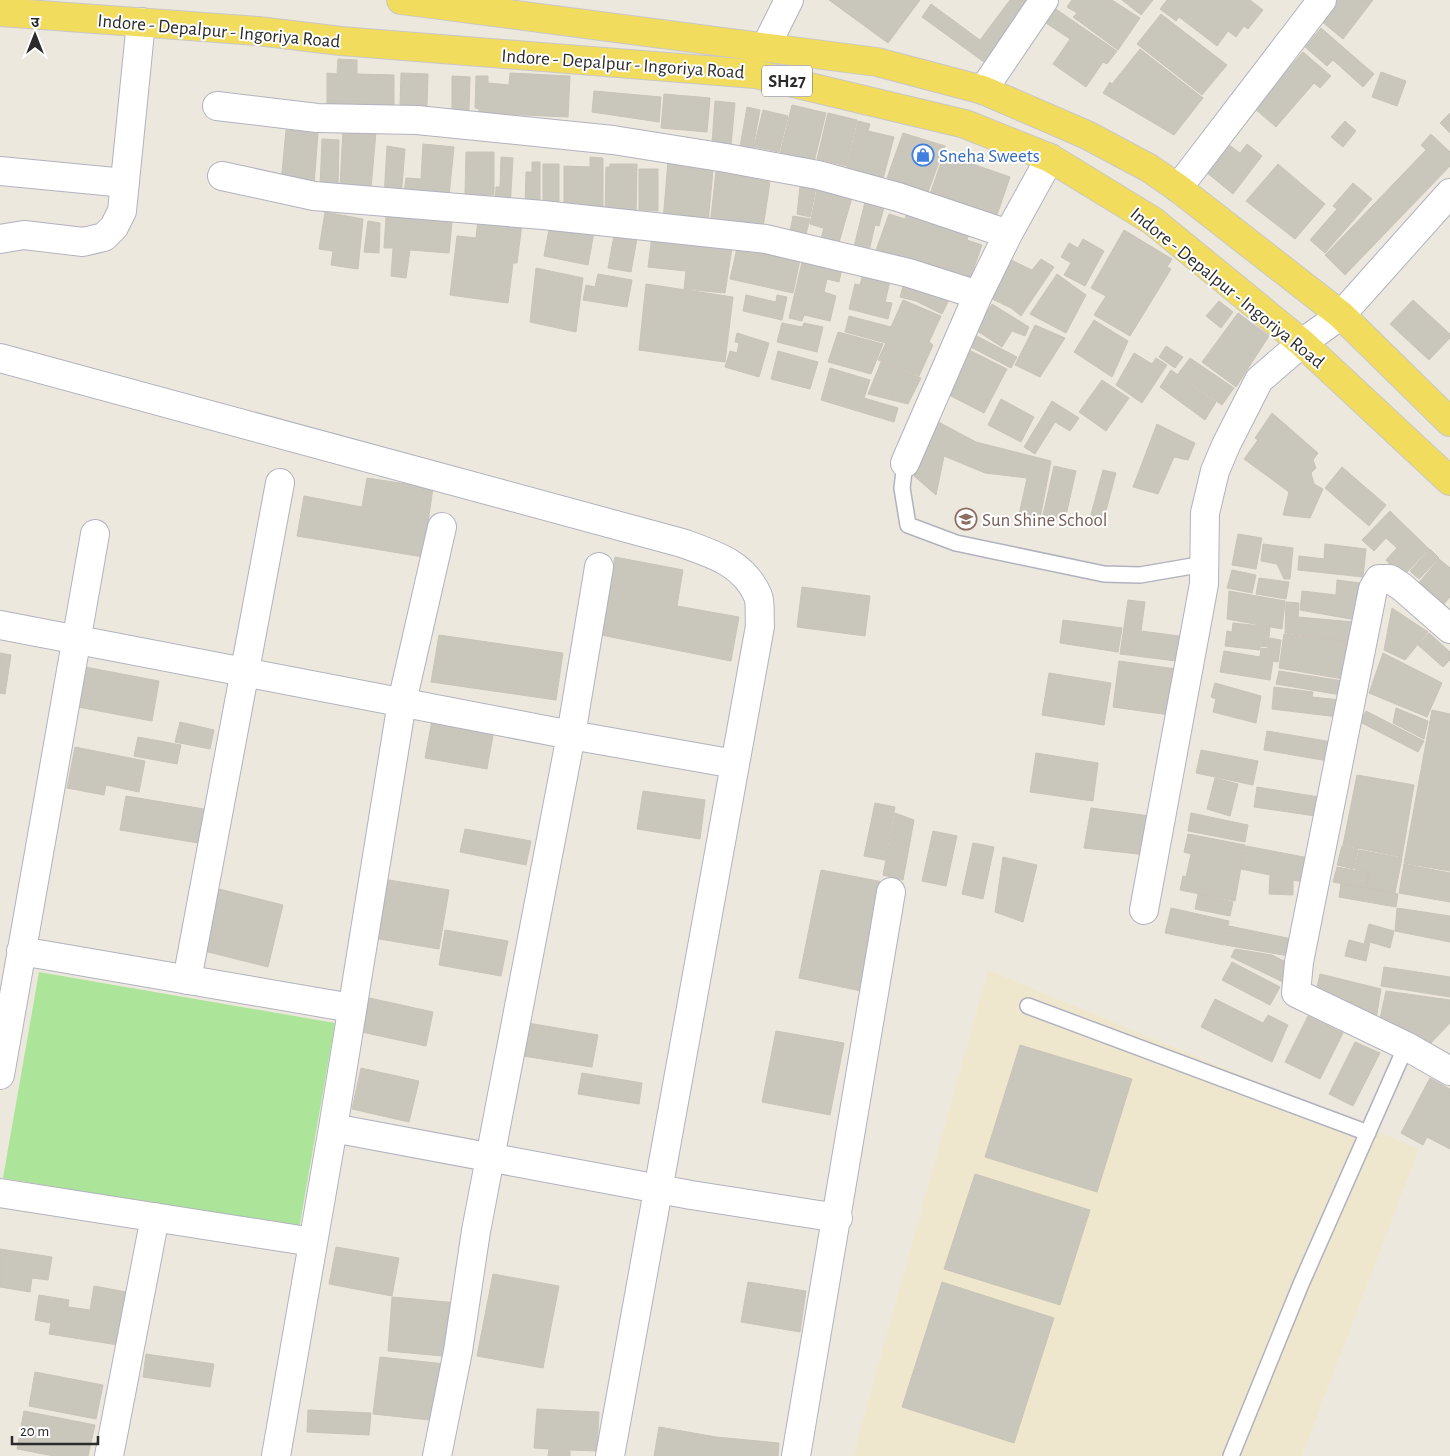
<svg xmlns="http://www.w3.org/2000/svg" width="1450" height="1456" viewBox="0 0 1450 1456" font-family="'Alegreya Sans','Noto Sans Devanagari',sans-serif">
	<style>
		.education { fill: #efe7cd }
		.green { fill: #ace499 }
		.building { fill: #c9c6bc; stroke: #c9c4b7 }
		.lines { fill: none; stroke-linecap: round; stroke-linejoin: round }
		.service-casing { stroke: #b1b2bf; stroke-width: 18 }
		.minor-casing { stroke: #b1b2bf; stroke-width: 30 }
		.primary-casing { stroke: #c8c8c8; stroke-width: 30 }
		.service { stroke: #fff; stroke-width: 15 }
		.minor { stroke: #fff; stroke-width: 28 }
		.primary { stroke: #f2dc5d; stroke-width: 28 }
		.labels { text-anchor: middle; stroke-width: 4; stroke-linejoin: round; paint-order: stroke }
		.shield { fill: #fff; stroke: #6b6b6b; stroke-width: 1 }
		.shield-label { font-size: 18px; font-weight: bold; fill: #2b2b2b }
		.street-label { font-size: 19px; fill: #2b2b2b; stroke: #fff }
		.shop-label { font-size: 19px; fill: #366cbe; stroke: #fff; text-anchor: start }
		.education-label { font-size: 19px; fill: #785e54; stroke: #fff; text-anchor: start }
	</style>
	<rect width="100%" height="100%" fill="#ede8dd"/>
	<path class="education" d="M988,970l431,179 -117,307h-449z"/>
	<path class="green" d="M39,972l296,51 -36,206 -296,-51z"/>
	<path class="building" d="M829,0h91l-32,43z
		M1010,0h26l-48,65 -66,-48 9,-13 49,36z
		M1072,0h40l28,18 -22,32 -45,-33 4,-4 -10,-6z
		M1122,0h31l-12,15z
		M1167,0h83l13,10 -15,19 -4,-3 -8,11 -8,-6 -11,15 -38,-29 -3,4 -16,-12z
		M1337,0h36l-30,39 -22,-18z
		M1047,3l70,48 -10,13 -4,-2 -17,25 -33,-23 17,-25 -33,-22z
		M1161,14l66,51 -25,30 -65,-51z
		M1321,28l53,46 -11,13 -30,-27 -6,6 -22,-19z
		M1140,49l63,49 -29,37 -71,-42 7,-11 2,2z
		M1303,52l28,24 -11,12 -6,-5 -38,44 -22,-19z
		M338,59l19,1v14l37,1v31l-67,-2v-31l10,1z
		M1381,72l25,9 -9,25 -25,-9z
		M401,73l27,1 -1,32 -27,-1z
		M510,73l60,3 -2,41 -89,-4v-4l-4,-1 1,-32h12v7l21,2z
		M452,76l18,1 -1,33 -17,-1z
		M594,91l67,6 -2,25 -67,-10z
		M664,94l46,4 -3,34 -46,-4z
		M715,101l20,2 -4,42 -19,-2z
		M792,105l34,8 -12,49 -34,-8z
		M747,107l13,3 -7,38 -13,-1z
		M763,110l25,6 -9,36 -25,-5z
		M828,113l29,7 -11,46 -29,-7z
		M1450,113v20l-10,-10z
		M858,121l12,3 -2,7 26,6 -11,42 -37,-9z
		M1345,121l11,10 -13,16 -12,-10z
		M286,130l32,3 -4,52 -33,-2z
		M343,130l33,2 -5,56 -31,-2z
		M903,133l42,13 -17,46 -41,-14z
		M1431,134l19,18v14l-105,109 -20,-20 101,-105 -5,-5z
		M322,139l17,1 -1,47h-18z
		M423,144l31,3 -5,49 -45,-3 2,-15 15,1z
		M1228,144l12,9 7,-9 15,12 -29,38 -27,-22z
		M387,146l18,3 -4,49h-17z
		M466,152h28v43h-29z
		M944,154l66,23 -14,41 -66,-24z
		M501,157l12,1 -3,50 -15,-1 1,-20h4z
		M590,157l13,1v58l-39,-7v-43l26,1z
		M668,161l17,2 -1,4 29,3 -5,53 -45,-2z
		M532,162h8v45h-15l1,-35h6z
		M543,164h16v40h-16z
		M610,164h27l-1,52 -31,-1 1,-48h4z
		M1278,164l47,40 -30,35 -49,-38z
		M639,169h19v42l-19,-1z
		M716,171l54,11 -8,53 -52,-9z
		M1353,183l19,16 -47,54 -15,-13 27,-31 -4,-3z
		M818,185l16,3 -11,40 -13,-4z
		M800,187l16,1 -6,29 -13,-3z
		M835,188l18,6 -15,52 -18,-4z
		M865,202l19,5 -5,19 -4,-1 -6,26 -15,-4z
		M909,207l15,6 -2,6 31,12 3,-8 15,5 -4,12 15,5 -14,40 -93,-32 14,-39 16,5z
		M415,209l38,3 -4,41 -39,-3 -4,28 -15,-2 2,-28h-9l2,-31 27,2z
		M325,212l38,7 -5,50 -27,-4 2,-14 -14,-2z
		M793,216l17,3 -6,22 -15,-4z
		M478,219l44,5 -5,39h-4l-5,40 -58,-8 7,-59 19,2z
		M368,221l12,2 -1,30 -15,-1z
		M550,224l44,8 -6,33 -44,-9z
		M615,230l23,3 -7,39 -23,-4z
		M1124,230l48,29 -5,8 4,2 -41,67 -36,-21 12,-19 -15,-8z
		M652,235l80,13 -7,45 -41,-4 2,-18 -38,-4z
		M1083,239l21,12 -19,35 -21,-11 7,-12 -10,-6 8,-14 9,5z
		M761,247l40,8 -8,38 -63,-14 7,-31 23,5z
		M803,258l39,10 -3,14 -12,-3 -3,13 12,4 -6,25 -26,-6 -2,6 -13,-3z
		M1007,258l25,12 9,-11 13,8 -33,49 -10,-8 -23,-11z
		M536,268l47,10 -7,54 -46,-10z
		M864,270l27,7 -6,25 7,1 -4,16 -39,-10 6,-25 5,1z
		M598,274l34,6 -5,27 -44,-7 3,-15 9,2z
		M1057,274l29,21 -20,38 -36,-19z
		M905,279l45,19 -8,16 -26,-13 -16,-4z
		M646,284l87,13 -8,65 -86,-12z
		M746,295l30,7 1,-7 10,2 -5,23 -39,-9z
		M903,300l38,16 -12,26 4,3 -14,31 -41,-16 8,-17 -41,-11 4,-16 42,11z
		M1413,300l37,34v4l-21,22 -39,-36z
		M1219,301l14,11 -12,16 -15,-12z
		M992,304l37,23 -4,9 -13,-5 -10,16 -31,-20 10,-15 4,3z
		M1238,313l31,23 -33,51 -34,-25z
		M1094,320l34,21 -16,36 -38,-25z
		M782,323l20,4 2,-4 19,4 -6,25 -40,-10z
		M1035,325l30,13 -25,39 -25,-12z
		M838,332l45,12 -12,30 -43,-12z
		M969,332l48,25 -6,11 -48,-25z
		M737,333l32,10 -10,34 -34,-10 5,-16 7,2 2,-10 -4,-1z
		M1166,346l17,11 -8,11 -16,-11z
		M963,347l44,22 -23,44 -43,-22z
		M778,351l40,11 -8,27 -39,-10z
		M1134,353l18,11 4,-6 11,7 -25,38 -26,-18z
		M1190,358l44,30 -12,17 -44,-31z
		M881,362l40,16 -13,26 -40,-10z
		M830,368l40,12 -6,18 34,10 -4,14 -73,-22z
		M1171,370l45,32 -11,18 -45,-33z
		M1102,380l27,18 -23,33 -27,-19z
		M1001,399l33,18 -13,25 -33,-17z
		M1052,401l27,17 -9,13 -15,-9 -20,32 -11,-7z
		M1272,413l46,40 -5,7 3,8 -5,5 3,11 9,5 -13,29 -27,-3 6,-23 -45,-33 14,-19 -3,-2z
		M933,419l43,23 75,19 -11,58 -21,-4 8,-37 -42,-5 -41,-17 -8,39 -22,-19z
		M1157,424l38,19 -7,17 -14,-3 -16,37 -25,-7z
		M1054,466l22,5 -11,49 -22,-5z
		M1342,467l44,38 -17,21 -44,-38z
		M1103,470l13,3 -13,49 -13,-4z
		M367,478l66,10 -10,69 -126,-21 7,-40 58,11z
		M1390,511l39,38 -27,28 -16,-17 11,-12 -11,-10 -12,13 -12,-11z
		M1238,534l24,4 -6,31 -24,-4z
		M1263,544l30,4 -3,31h-6l-7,-15 -16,-3z
		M1325,544l41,5 -3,28 -65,-7 1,-14 25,3z
		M1430,549l9,9 -20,21 -9,-8z
		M615,557l68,13 -6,36 62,11 -8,44 -130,-26z
		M1439,559l11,9v29l-7,8 -28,-18z
		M1232,570l24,5 -4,18 -25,-5z
		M1259,578l30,4 -3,17 -30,-5z
		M1337,580l24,3 -5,37 -56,-10 2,-19 34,4z
		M802,587l68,9 -5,40 -68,-9z
		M1229,591l56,10 -3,28 -55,-10z
		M1128,600l17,2 -4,29 46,6 -3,25 -64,-8z
		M1286,602l13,1 -1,14 56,5 -1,20 -68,-9z
		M1392,608l36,24 -23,28 -21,-10z
		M1063,620l59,8 -4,24 -58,-9z
		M1233,623l37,4 -2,20 -8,-1v4l-35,-4 2,-15 5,1z
		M1429,633l21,19v8l-7,7 -25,-22z
		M1284,634l65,8 -6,37 -64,-11z
		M439,635l124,18 -7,47 -125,-18z
		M1270,638l11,2 -3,22 -5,-1 -3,19 -50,-8 4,-21 36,6 1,-9 7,1z
		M0,653l11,2 -6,39 -5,-1z
		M1383,653l59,30 -15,34 -58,-24z
		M1119,661l64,9 -6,46 -64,-9z
		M85,667l74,14 -7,40 -74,-14z
		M1279,671l64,10 -2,14 -65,-11z
		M1049,673l62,10 -7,42 -62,-10z
		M1215,683l46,13 -5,27 -43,-11 3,-13 -5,-2z
		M1274,687l39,5 -1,5 28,3 -2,17 -66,-8z
		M1396,708l32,13 -4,18 -31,-16z
		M1432,710l18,4v157l-46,-8z
		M1366,711l58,30 -6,11 -58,-30z
		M432,720l62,10 -7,39 -62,-11z
		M180,722l34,8 -4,19 -35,-7z
		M1267,731l71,12 -4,19 -70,-12z
		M138,737l43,8 -4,19 -43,-8z
		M75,747l70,14 -6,31 -33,-7 -2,10 -37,-7z
		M1201,750l57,11 -5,24 -57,-12z
		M1036,753l62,10 -5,38 -63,-9z
		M1357,775l57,10 -12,72 -59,-12z
		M1215,778l23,6 -8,32 -23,-7z
		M1257,787l68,11 -3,19 -68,-10z
		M643,791l62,9 -5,39 -63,-10z
		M126,796l78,13 -6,34 -78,-13z
		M875,803l20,4 -10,53 -21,-4z
		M1091,808l59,8 -3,39 -63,-7z
		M895,813l19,7 -11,60 -20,-5z
		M1191,813l57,12 -3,17 -57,-11z
		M465,829l66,12 -5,24 -66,-13z
		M933,831l24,5 -11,50 -24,-5z
		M1188,834l57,11 -10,56 -55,-11 3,-14 3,1 5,-23 -7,-2z
		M973,843l21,4 -11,52 -21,-5z
		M1246,846l63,12 -5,24 -11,-2v15l-24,-1 1,-19 -29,-6z
		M1342,846l16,3 -4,20 -17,-4z
		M1359,850l43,8 -7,35 -29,-5 3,-15 -14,-4z
		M1003,857l34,8 -14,57 -28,-10z
		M1404,864l46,9v29l-51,-9z
		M1337,867l32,6 -3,15 -33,-6z
		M821,870l62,12 -22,109 -62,-13z
		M383,879l66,11 -10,59 -66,-11z
		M1341,884l57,10 -2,13 -57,-10z
		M215,888l68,17 -15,62 -68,-17z
		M1198,894l35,8 -3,14 -35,-7z
		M1171,908l58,13 -5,24 -59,-12z
		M1397,908l53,8v26l-55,-11z
		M1369,924l25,7 -4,17 -20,-6 -4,19 -21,-5 4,-16 15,4z
		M1229,926l68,14 -2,17 -70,-12z
		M445,930l63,11 -7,35 -62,-11z
		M1235,949l37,6 26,13 -9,17 -58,-28z
		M1232,962l48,25 -10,18 -48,-25z
		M1384,967l66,10v20l-69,-11z
		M1320,974l61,15 -6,37 -61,-26z
		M1386,991l64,9v23l-21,22 -50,-22z
		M365,997l68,15 -7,34 -69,-15z
		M1215,999l48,24 5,-8 20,10 -16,37 -71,-35z
		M1308,1016l35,17 -23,46 -35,-17z
		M522,1022l76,13 -6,32 -75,-12z
		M776,1031l68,12 -14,72 -68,-13z
		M1355,1042l25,11 -27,53 -24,-12z
		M1020,1045l112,34 -35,113 -112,-35z
		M361,1068l58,13 -10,41 -57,-13z
		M582,1073l60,10 -3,21 -61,-10z
		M1430,1078l20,11v60l-23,-12 -4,8 -22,-12z
		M975,1174l115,36 -30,95 -116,-36z
		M336,1247l63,11 -7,38 -63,-12z
		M0,1249l52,8 -4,23 -16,-2 -2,14 -30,-5z
		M493,1274l66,12 -16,82 -66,-12z
		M748,1282l58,9 -6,41 -59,-10z
		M942,1282l112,36 -40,125 -112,-36z
		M94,1286l32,6 -8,53 -69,-11 2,-11 -16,-3 4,-25 30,5 -1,7 22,3z
		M392,1297l66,6 -5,54 -65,-6z
		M146,1354l68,10 -4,23 -67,-10z
		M380,1357l65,7 -6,57 -66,-7z
		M35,1372l68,13 -7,34 -67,-13z
		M537,1409l62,3 -2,39 -27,-1v6h-22l1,-7 -15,-1z
		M308,1410l63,3 -2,22 -62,-3z
		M24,1411l71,14 -7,31h-34l-37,-7z
		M659,1427l57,10 63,6 -1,13h-124z"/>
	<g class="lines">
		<g class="service-casing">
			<path id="service" d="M905,463l-3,25 6,37 48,18 148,31 36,1 64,-11
				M1028,1006l340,127
				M1231,1456l70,-172 105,-238"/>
		</g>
		<g class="minor-casing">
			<path id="minor" d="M766,46l23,-46
				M983,90l61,-90
				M217,106l100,12 100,2 196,20 113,18 92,17 80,22 110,37
				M0,171l125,12
				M222,176l92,20 229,19 223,24 143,34 69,22
				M1178,188l144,-188
				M0,239l24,-4 59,7 21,-5 10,-10 8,-16 19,-189
				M0,358l682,185c31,11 62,20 76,53 3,8 1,21 2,30l-150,830
				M905,463l73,-168 30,-61 42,-76
				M0,625l571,110 164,29
				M1450,629l-48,-42 -12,-8h-11l-6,10 -74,373 -3,31 110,53 44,25
				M1144,910l60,-326 1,-71 10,-42 11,-26 33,-65 43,-37 39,-28 109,-122
				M21,951l331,57
				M187,980l93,-497
				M0,1075l95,-541
				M333,1128l358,67 147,23
				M0,1193l313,49
				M109,1456l46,-239
				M276,1456l57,-328 69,-426 40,-175
				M437,1456l21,-105 18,-120 95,-496 28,-168
				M796,1456l95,-564"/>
		</g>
		<g class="primary-casing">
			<path id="primary" d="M401,0l476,62 106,28 104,45 62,33 29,20 163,127 109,107
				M0,12l258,19 83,10 414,33 210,50 85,34 103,63 149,122 148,138"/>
		</g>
		<use href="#service" class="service"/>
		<use href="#minor" class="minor"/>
		<use href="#primary" class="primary"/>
	</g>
	<defs>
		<g id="shop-ring" transform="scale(1.125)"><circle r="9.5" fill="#fff" stroke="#3f7fe0" stroke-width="1.5"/><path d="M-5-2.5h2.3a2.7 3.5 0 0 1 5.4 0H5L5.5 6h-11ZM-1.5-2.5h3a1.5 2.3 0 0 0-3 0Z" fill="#3f7fe0"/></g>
		<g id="school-ring" transform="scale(1.125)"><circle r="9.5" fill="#fff" stroke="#8d6e63" stroke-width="1.5"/><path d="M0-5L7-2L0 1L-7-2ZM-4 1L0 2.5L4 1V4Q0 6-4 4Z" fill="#8d6e63"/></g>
	</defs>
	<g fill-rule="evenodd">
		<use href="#shop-ring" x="923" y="155"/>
		<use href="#school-ring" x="966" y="519"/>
	</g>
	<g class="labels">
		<rect class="shield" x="762" y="65.5" width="50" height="31" rx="4"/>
		<g class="shield-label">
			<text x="787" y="87">SH27</text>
		</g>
		<g class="street-label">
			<text transform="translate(219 30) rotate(5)" y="7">Indore - Depalpur - Ingoriya Road</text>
			<text transform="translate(623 63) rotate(4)" y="7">Indore - Depalpur - Ingoriya Road</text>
			<text transform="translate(1228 287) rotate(39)" y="7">Indore - Depalpur - Ingoriya Road</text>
		</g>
		<g class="shop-label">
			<text x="939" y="162">Sneha Sweets</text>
		</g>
		<g class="education-label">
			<text x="982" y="526">Sun Shine School</text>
		</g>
	</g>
	<g transform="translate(35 35)" stroke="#ffffff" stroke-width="4" paint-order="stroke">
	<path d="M0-4L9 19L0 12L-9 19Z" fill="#2b2b2b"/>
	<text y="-8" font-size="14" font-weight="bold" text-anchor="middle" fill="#2b2b2b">उ</text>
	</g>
	<path d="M12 1436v8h86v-8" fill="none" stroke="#2b2b2b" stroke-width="2.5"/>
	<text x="20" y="1436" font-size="15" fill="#2b2b2b" stroke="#ffffff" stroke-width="4" paint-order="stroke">20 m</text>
</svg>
